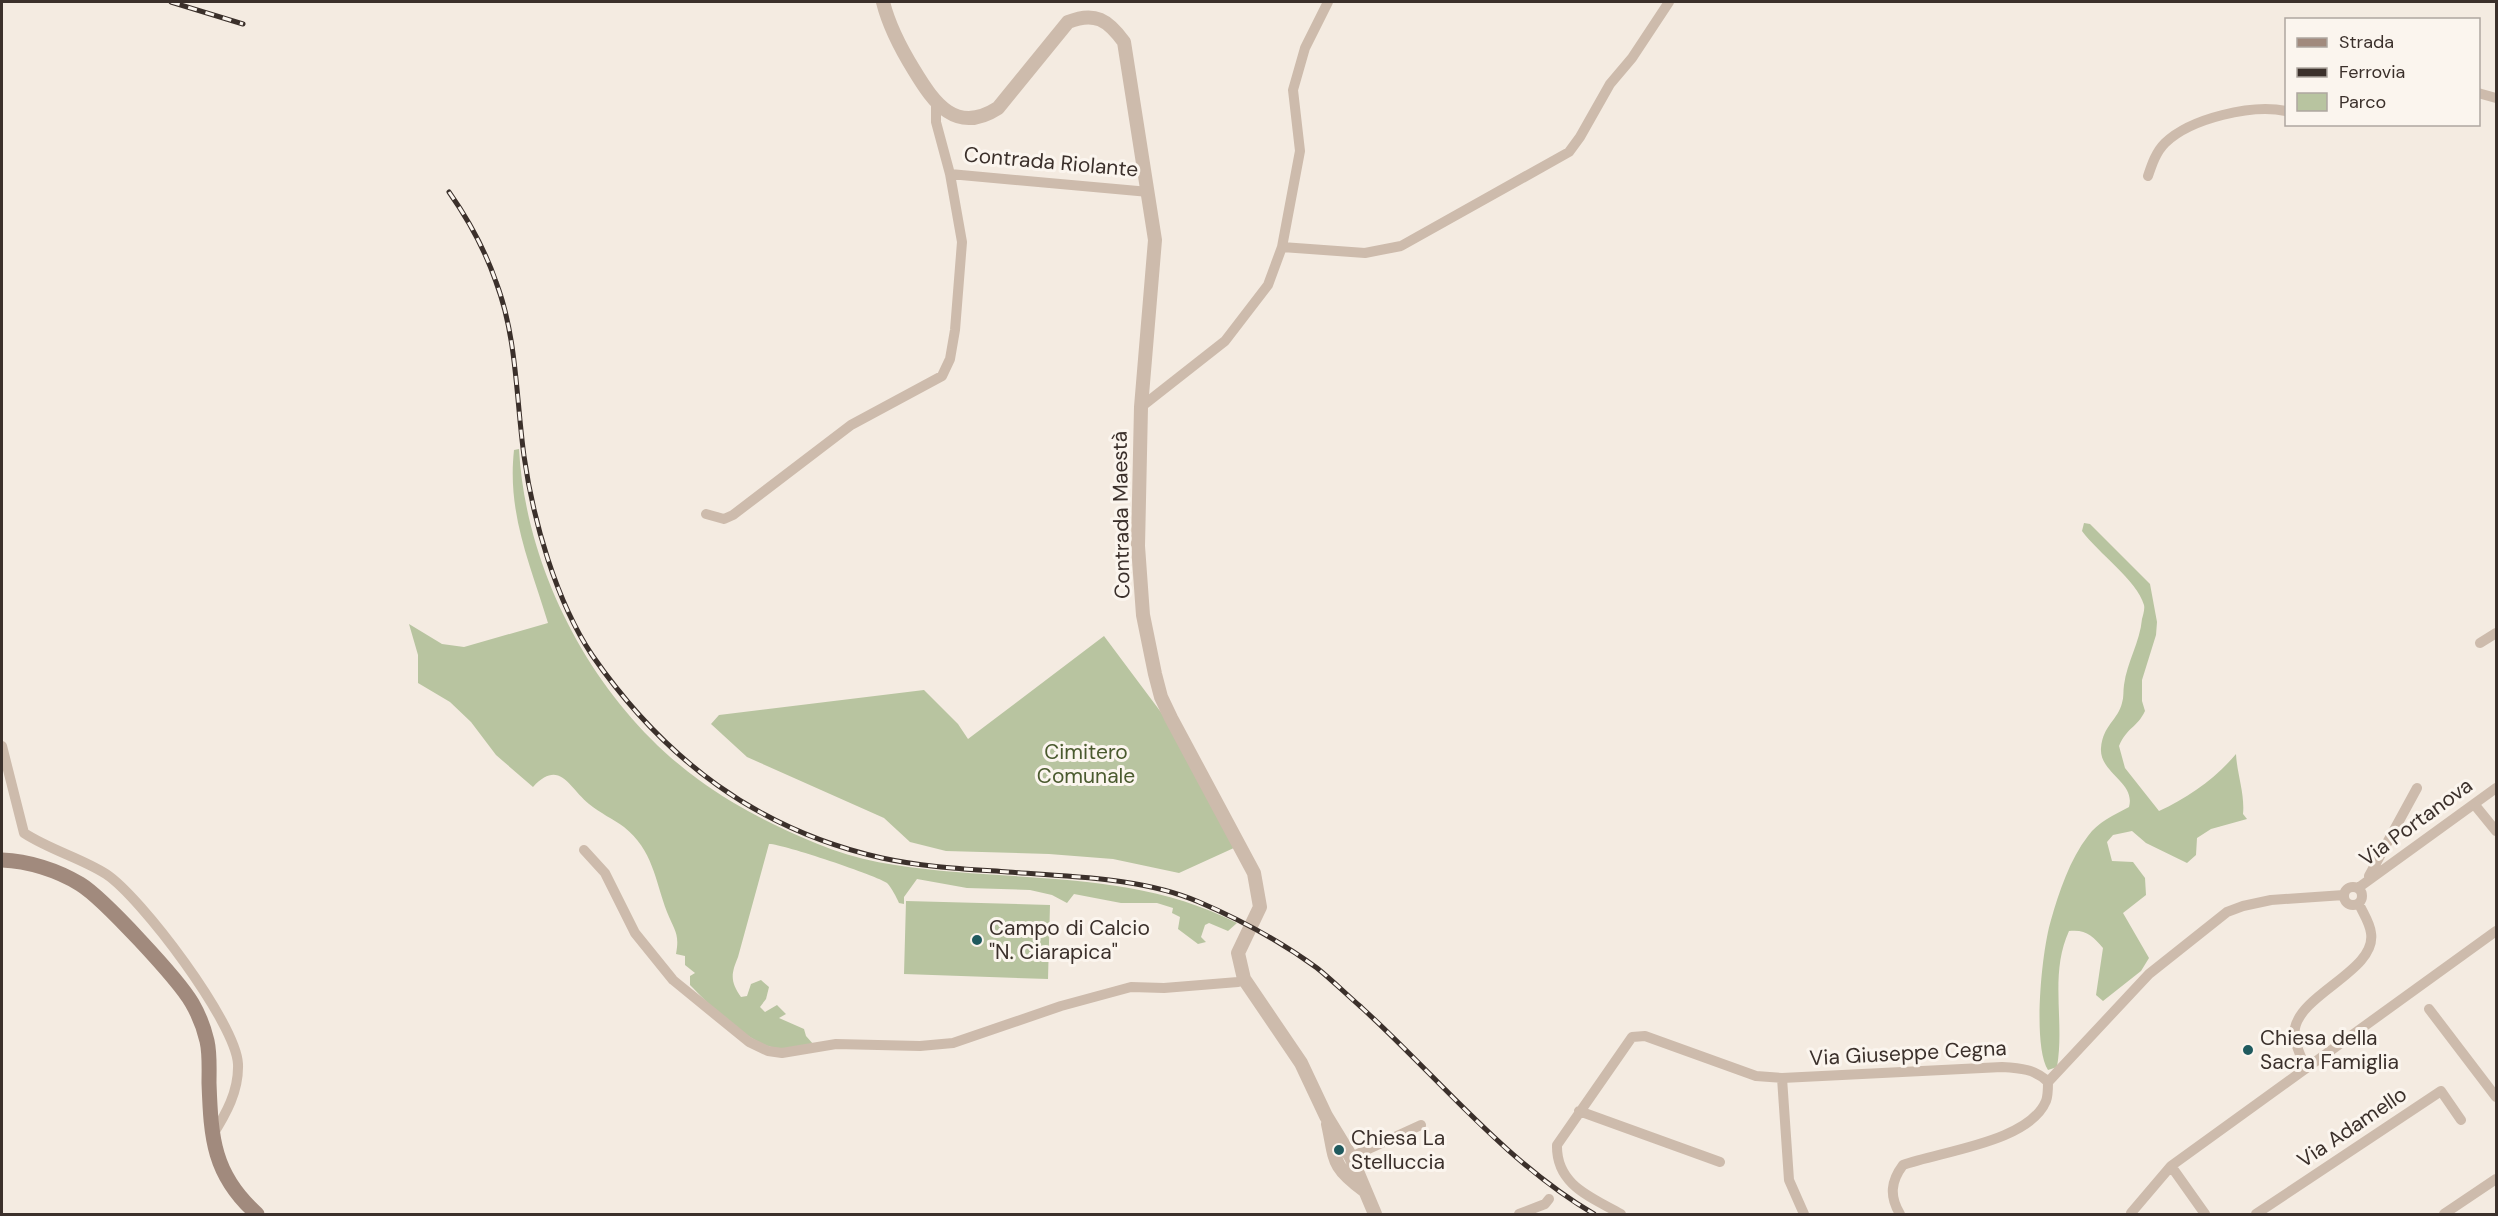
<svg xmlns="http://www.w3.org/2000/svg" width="2498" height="1216" viewBox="0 0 2498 1216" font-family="'DM Sans',sans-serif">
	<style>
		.green { fill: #b8c4a0 }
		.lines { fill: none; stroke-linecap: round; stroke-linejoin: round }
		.minor { stroke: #cdbbac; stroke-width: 10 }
		.tertiary { stroke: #cdbbac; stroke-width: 14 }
		.secondary { stroke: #a18a7d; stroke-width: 15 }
		.rail-casing { stroke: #3b302b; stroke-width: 5 }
		.rail { stroke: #fbf5ee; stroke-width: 3; stroke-dasharray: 9; stroke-linecap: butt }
		.poi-dot { fill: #1f5a5e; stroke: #fbf5ee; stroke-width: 2 }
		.labels { text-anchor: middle; stroke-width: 6; stroke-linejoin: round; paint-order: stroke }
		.street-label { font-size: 21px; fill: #3b302b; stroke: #fbf5ee }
		.park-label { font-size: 21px; fill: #4a5a2e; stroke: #fbf5ee }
		.poi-label { font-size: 21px; fill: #3b302b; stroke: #fbf5ee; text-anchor: start }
	</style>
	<rect width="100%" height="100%" fill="#f4ebe1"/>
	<path class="green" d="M519,449c7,126 78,257 180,331 23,17 48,31 74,44 39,19 78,35 122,41 114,18 236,3 342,58l-9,8 -19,-8 -4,2 -4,12 5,5 -8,2 -20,-15 2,-12 -8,-4 1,-5 -16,-5h-36l-47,-9 -7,9 -15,-8 -22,-5 -63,-2 -50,-9 -13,18v7l-5,-1c-3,-6 -7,-15 -12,-20 -9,-7 -107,-40 -118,-39l-31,113c-7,17 -8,24 3,40l6,-1 4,-12 10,-4 8,7 -3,12 -6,8 5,5 12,-7 9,9 -7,4 25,11 2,7 8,9c-10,1 -22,4 -33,4 -28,-1 -72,-44 -91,-64v-9l5,-3 -10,-8v-9l-9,-2c4,-21 -2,-24 -9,-42 -12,-32 -14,-62 -43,-85 -11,-8 -24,-14 -35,-23 -20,-16 -29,-46 -56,-17l-37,-32 -25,-33 -21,-20 -32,-19v-28l-9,-31 33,20 22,3 84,-24c-18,-60 -41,-109 -34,-173z
		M2084,523l6,1 60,60 7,38 -1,13 -14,45v21l3,10c-8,17 -18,16 -26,35l6,22 34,43c29,-13 57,-33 77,-57 1,20 9,40 7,60l4,5 -36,10 -14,9 -1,17 -9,8 -41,-20 -14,-12 -19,4 -6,7 5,19 21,1 12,16 1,17 -23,18 26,45 -8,13 -38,30 -7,-6 7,-47c-10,-12 -17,-19 -34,-17 -20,44 -4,90 -12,136l-9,3c-16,-25 -6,-121 3,-150 8,-28 19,-61 37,-84 10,-14 26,-21 41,-29 7,-25 -30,-34 -28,-59 2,-23 17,-28 21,-45 2,-6 1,-12 2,-18 3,-23 16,-43 18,-66 1,-4 3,-10 2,-14 -7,-25 -46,-52 -62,-74z
		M1104,636l65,87 67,124 -57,26 -66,-14 -64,-5 -103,-3 -36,-9 -26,-24 -137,-61 -36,-33 8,-9 205,-25 34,34 10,15z
		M906,901l144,4 -2,74 -144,-5z"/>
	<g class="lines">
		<path class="minor" d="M2478,93l18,5
			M950,174l199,18
			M2148,176c4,-12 8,-24 17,-33 26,-25 87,-39 121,-32
			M1282,247l83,6 36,-7 168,-94 11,-15 30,-53 22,-26 37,-56
			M1141,407l84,-66 43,-56 14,-38 18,-96 -7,-61 12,-42 23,-46
			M706,514l18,5 9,-4 118,-90 91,-49 8,-17 5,-29 7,-88 -12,-68 -14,-52v-18
			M2480,643l16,-10
			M2,746l22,87c26,17 57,25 82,41 35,23 130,149 132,190 1,27 -12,50 -26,72
			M2474,804l22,27
			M584,850l21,23 30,60 38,47 76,62 19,9 14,2 54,-9 84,2 33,-3 108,-37 70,-19 33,1 74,-6 6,-3
			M2369,876l48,-88
			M2344 896a9 9 0 1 1 18 0a9 9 0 1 1-18 0Z
			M2358,888l138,-100
			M2429,1009l67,88
			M2306,1068c-5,-11 -13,-27 -11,-40 7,-35 82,-58 76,-95 -1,-10 -8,-20 -12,-29
			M1782,1078l7,102 15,34
			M2048,1082l101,-108 78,-62 16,-6 28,-6 73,-5
			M1579,1111l141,51
			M1351,1157l70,-32
			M2171,1166l34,48
			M2131,1213l40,-47 325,-235
			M1519,1214l26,-10 4,-5
			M1621,1214c-30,-17 -65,-29 -64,-69l75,-108 13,-1 111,40 26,2 220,-11c18,1 33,2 46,15 0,6 0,14 -2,19 -17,41 -104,50 -143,64 -12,16 -14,31 -3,49
			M2256,1214l185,-123 20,29
			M2444,1214l52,-35"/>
		<path class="tertiary" d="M883,2c6,24 18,47 31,68 20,33 42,65 84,38l70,-86c27,-11 40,-2 56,20l31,198 -14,167 -3,139 5,69 12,59 6,23 10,21 83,155 6,34 -22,46 6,26 57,84 25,53 25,41 24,57
			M1328,1124c8,36 3,42 36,66"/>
		<path class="secondary" d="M2,860c26,1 55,10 78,24 23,14 98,95 112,119 7,12 12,25 15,38 3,13 2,28 2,42 2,55 4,92 48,131"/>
		<g class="rail-casing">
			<path id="rail" d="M171,2l72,22
				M449,192c19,27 36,58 47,90 21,55 20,116 28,174 9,64 32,145 68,199 72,104 165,175 290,203 41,9 84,11 126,14 62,5 133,5 191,30 42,18 81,39 118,66 15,12 29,26 44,39 76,69 144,155 233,207"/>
		</g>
		<use href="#rail" class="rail"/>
	</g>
	<g class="poi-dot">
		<circle cx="977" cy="940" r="6"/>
		<circle cx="2248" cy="1050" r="6"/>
		<circle cx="1339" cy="1150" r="6"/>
	</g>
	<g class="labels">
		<g class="street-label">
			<text transform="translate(1051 162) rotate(5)" y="7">Contrada Riolante</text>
			<text transform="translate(1121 515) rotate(-91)" y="7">Contrada Maestà</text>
			<text transform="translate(2416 822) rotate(-36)" y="7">Via Portanova</text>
			<text transform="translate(1908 1053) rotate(-3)" y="7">Via Giuseppe Cegna</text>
			<text transform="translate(2352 1127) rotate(-34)" y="7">Via Adamello</text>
		</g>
		<g class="park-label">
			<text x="1086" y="759">Cimitero<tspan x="1086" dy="24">Comunale</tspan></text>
		</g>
		<g class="poi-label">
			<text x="989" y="935">Campo di Calcio<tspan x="989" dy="24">"N. Ciarapica"</tspan></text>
			<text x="2260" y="1045">Chiesa della<tspan x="2260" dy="24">Sacra Famiglia</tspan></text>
			<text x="1351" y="1145">Chiesa La<tspan x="1351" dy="24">Stelluccia</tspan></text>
		</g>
	</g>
	<rect width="2498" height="1216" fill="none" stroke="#3b302b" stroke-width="6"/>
	<rect x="2285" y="18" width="195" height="108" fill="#fbf5ee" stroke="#aea6a0" stroke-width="1.5"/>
	<rect x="2297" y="38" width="30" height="9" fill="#a18a7d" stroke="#aea6a0" stroke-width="1.5"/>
	<text x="2339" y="48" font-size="18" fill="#3b302b">Strada</text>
	<rect x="2297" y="68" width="30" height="9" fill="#3b302b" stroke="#aea6a0" stroke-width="1.5"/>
	<text x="2339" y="78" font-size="18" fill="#3b302b">Ferrovia</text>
	<rect x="2297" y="93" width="30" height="18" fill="#b8c4a0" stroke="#aea6a0" stroke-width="1.5"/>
	<text x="2339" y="108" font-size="18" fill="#3b302b">Parco</text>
</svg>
